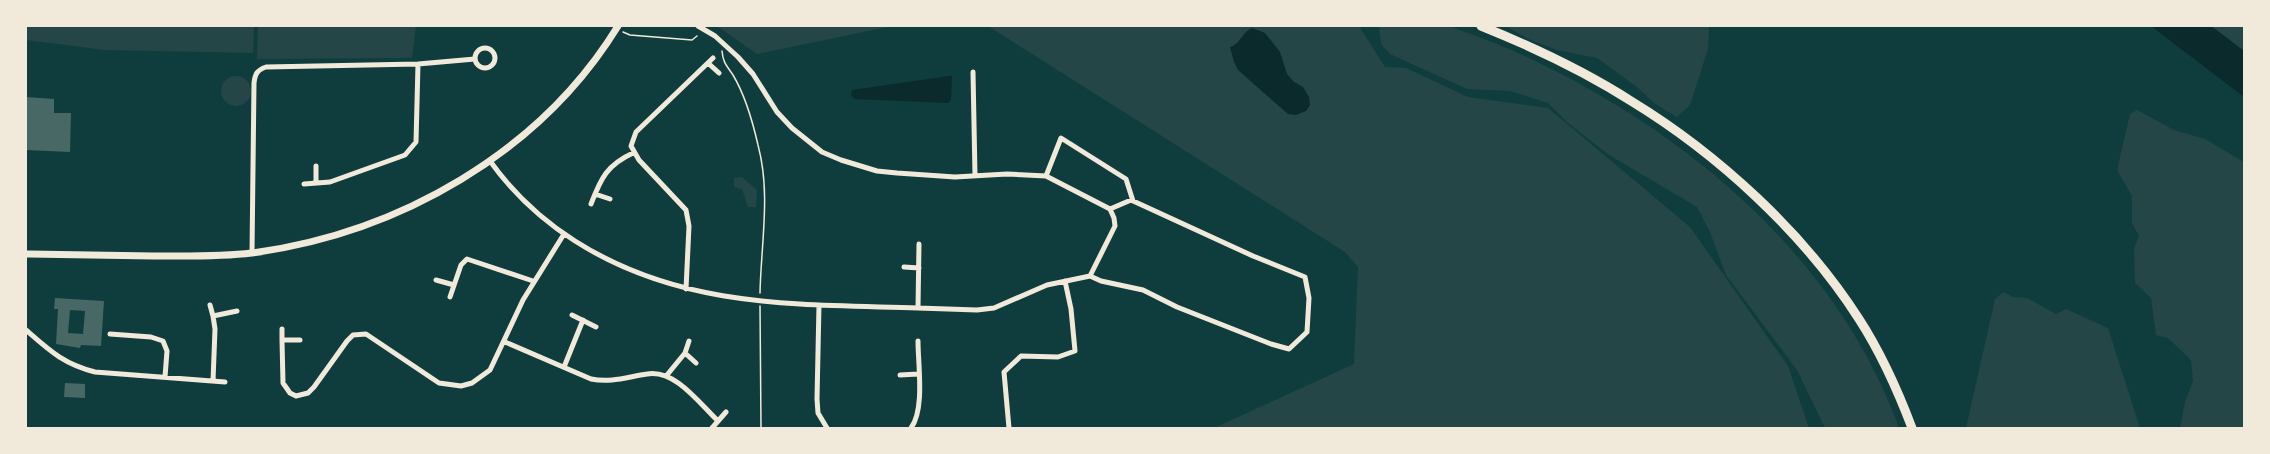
<svg xmlns="http://www.w3.org/2000/svg" width="2270" height="454" viewBox="0 0 2270 454" font-family="Poppins,sans-serif">
	<style>
		.green { fill: #244646 }
		.water { fill: #0a2a2b }
		.building { fill: #486865; fill-rule: evenodd }
		.lines { fill: none; stroke-linecap: round; stroke-linejoin: round }
		.path { stroke: #f1e9da; stroke-width: 1.5 }
		.minor { stroke: #f1e9da; stroke-width: 5 }
		.tertiary { stroke: #f1e9da; stroke-width: 7 }
		.trunk { stroke: #f1e9da; stroke-width: 9 }
	</style>
	<rect width="100%" height="100%" fill="#0f3d3e"/>
	<path class="green" d="M26,26h228l-1,27 -148,-3 -79,-10z
		M258,26h158l-4,32 -155,1z
		M717,26h175l-135,28z
		M988,26h371l26,41 21,1 62,29 80,11 142,119 98,139 21,62h-595l140,-64 4,-97 -13,-15z
		M1379,26c20,-1 48,-4 68,0 7,1 14,5 21,7 26,9 51,20 75,32 154,75 297,199 356,363h-74l-28,-58 -71,-95 -16,-43 -13,-25 -88,-52 -41,-32 -20,-20 -38,-12 -43,-2 -77,-35 -9,-10z
		M1506,26h203l-1,23 -18,56 -13,12 -23,-14 -17,-16 -40,-29 -40,-8 -29,-11z
		M2211,26h33v25z
		M221 91a15 15 0 1 1 30 0a15 15 0 1 1-30 0Z
		M2137,110l37,20 31,9 39,23v266h-64l5,-26 8,-21 -2,-21 -23,-22 -12,-3 -5,-37 -16,-15 -1,-35 5,-12 -7,-13v-27l-15,-26 13,-56z
		M742,177l15,13 -1,17h-8l-6,-18 -8,-2v-9z
		M2003,292l10,5 14,1 29,16 10,-5 42,19 32,100h-174l29,-129z"/>
	<path class="water" d="M2151,26h60l33,25v46z
		M1252,28l13,5 15,19 7,22 7,8 9,5 6,10 1,8 -4,6 -10,4 -8,-1 -50,-44 -4,-8 -4,-15c10,-2 12,-15 22,-19z
		M949,76h3l-1,24 -3,3 -93,-4 -4,-4 1,-5z"/>
	<path class="building" d="M26,97l28,2v14h17l-1,39 -44,-2z
		M55,298l49,3 -3,45 -20,-1 -1,3 -24,-4 2,-35h-4zM70,310l15,1 -2,23 -15,-1z
		M65,383l20,1v14l-21,-1z"/>
	<g class="lines">
		<path class="path" d="M623,32l7,3 62,5 5,-4
			M722,51c1,12 5,15 11,24 12,20 20,48 25,70 13,48 3,99 2,148
			M760,306l1,122"/>
		<path class="minor" d="M698,26l17,10 23,21 15,17 24,38 15,16 30,24 19,8 36,11 20,2 58,4 52,-3 39,2 64,33 4,9 1,8 -25,50 -43,9 -53,23 -17,2 -59,-2
			M475 58a10 10 0 1 1 20 0a10 10 0 1 1-20 0Z
			M708,63l11,10
			M973,72l2,104
			M490,161c23,32 52,59 85,80 107,68 222,63 343,67l1,-64
			M316,166v17
			M1046,176l15,-38 65,41 7,22
			M304,184l26,-2 75,-27 11,-13 2,-78
			M595,194l15,5
			M591,204c10,-26 16,-39 42,-51
			M252,253l2,-170c1,-9 3,-13 12,-16l152,-3 57,-5
			M904,267l15,1
			M1090,276l11,5 42,9 34,17 94,37 18,5 18,-17 2,-34 -4,-21 -52,-21 -122,-56 -21,9
			M436,280l18,5
			M686,289l3,-63 -3,-16 -47,-50 -8,-14 5,-14 77,-74
			M450,297l11,-32 6,-6 66,22
			M210,305l3,11
			M819,305l-2,94 1,14 9,15
			M572,315l24,12
			M282,329v11
			M26,330c23,20 37,34 69,42l130,10
			M110,334l41,3 12,4 4,10 -2,26
			M300,340h-18l1,43 7,10 6,3 12,-3 6,-6 33,-46 6,-6 13,-1 73,49 22,3 11,-3 18,-13 33,-70 41,-66
			M505,342l86,37c20,4 36,-2 56,-5 28,-5 52,29 71,47
			M685,353l4,-12
			M564,367l19,-47
			M667,375l18,-22 11,10
			M900,375l18,-1
			M213,381l2,-52 -2,-13 24,-5
			M712,428l14,-16
			M911,428c14,-19 7,-63 7,-87
			M1009,428l-5,-56 17,-16 37,1 17,-6 -4,-42 -6,-28"/>
		<path class="tertiary" d="M26,254c42,1 84,1 127,2 33,0 66,1 99,-3 147,-20 288,-100 366,-227"/>
		<path class="trunk" d="M1481,26c52,21 103,45 150,75 87,53 173,132 228,218 22,34 39,72 53,109"/>
	</g>
	<rect width="2270" height="454" fill="none" stroke="#f1e9da" stroke-width="54"/>
</svg>
